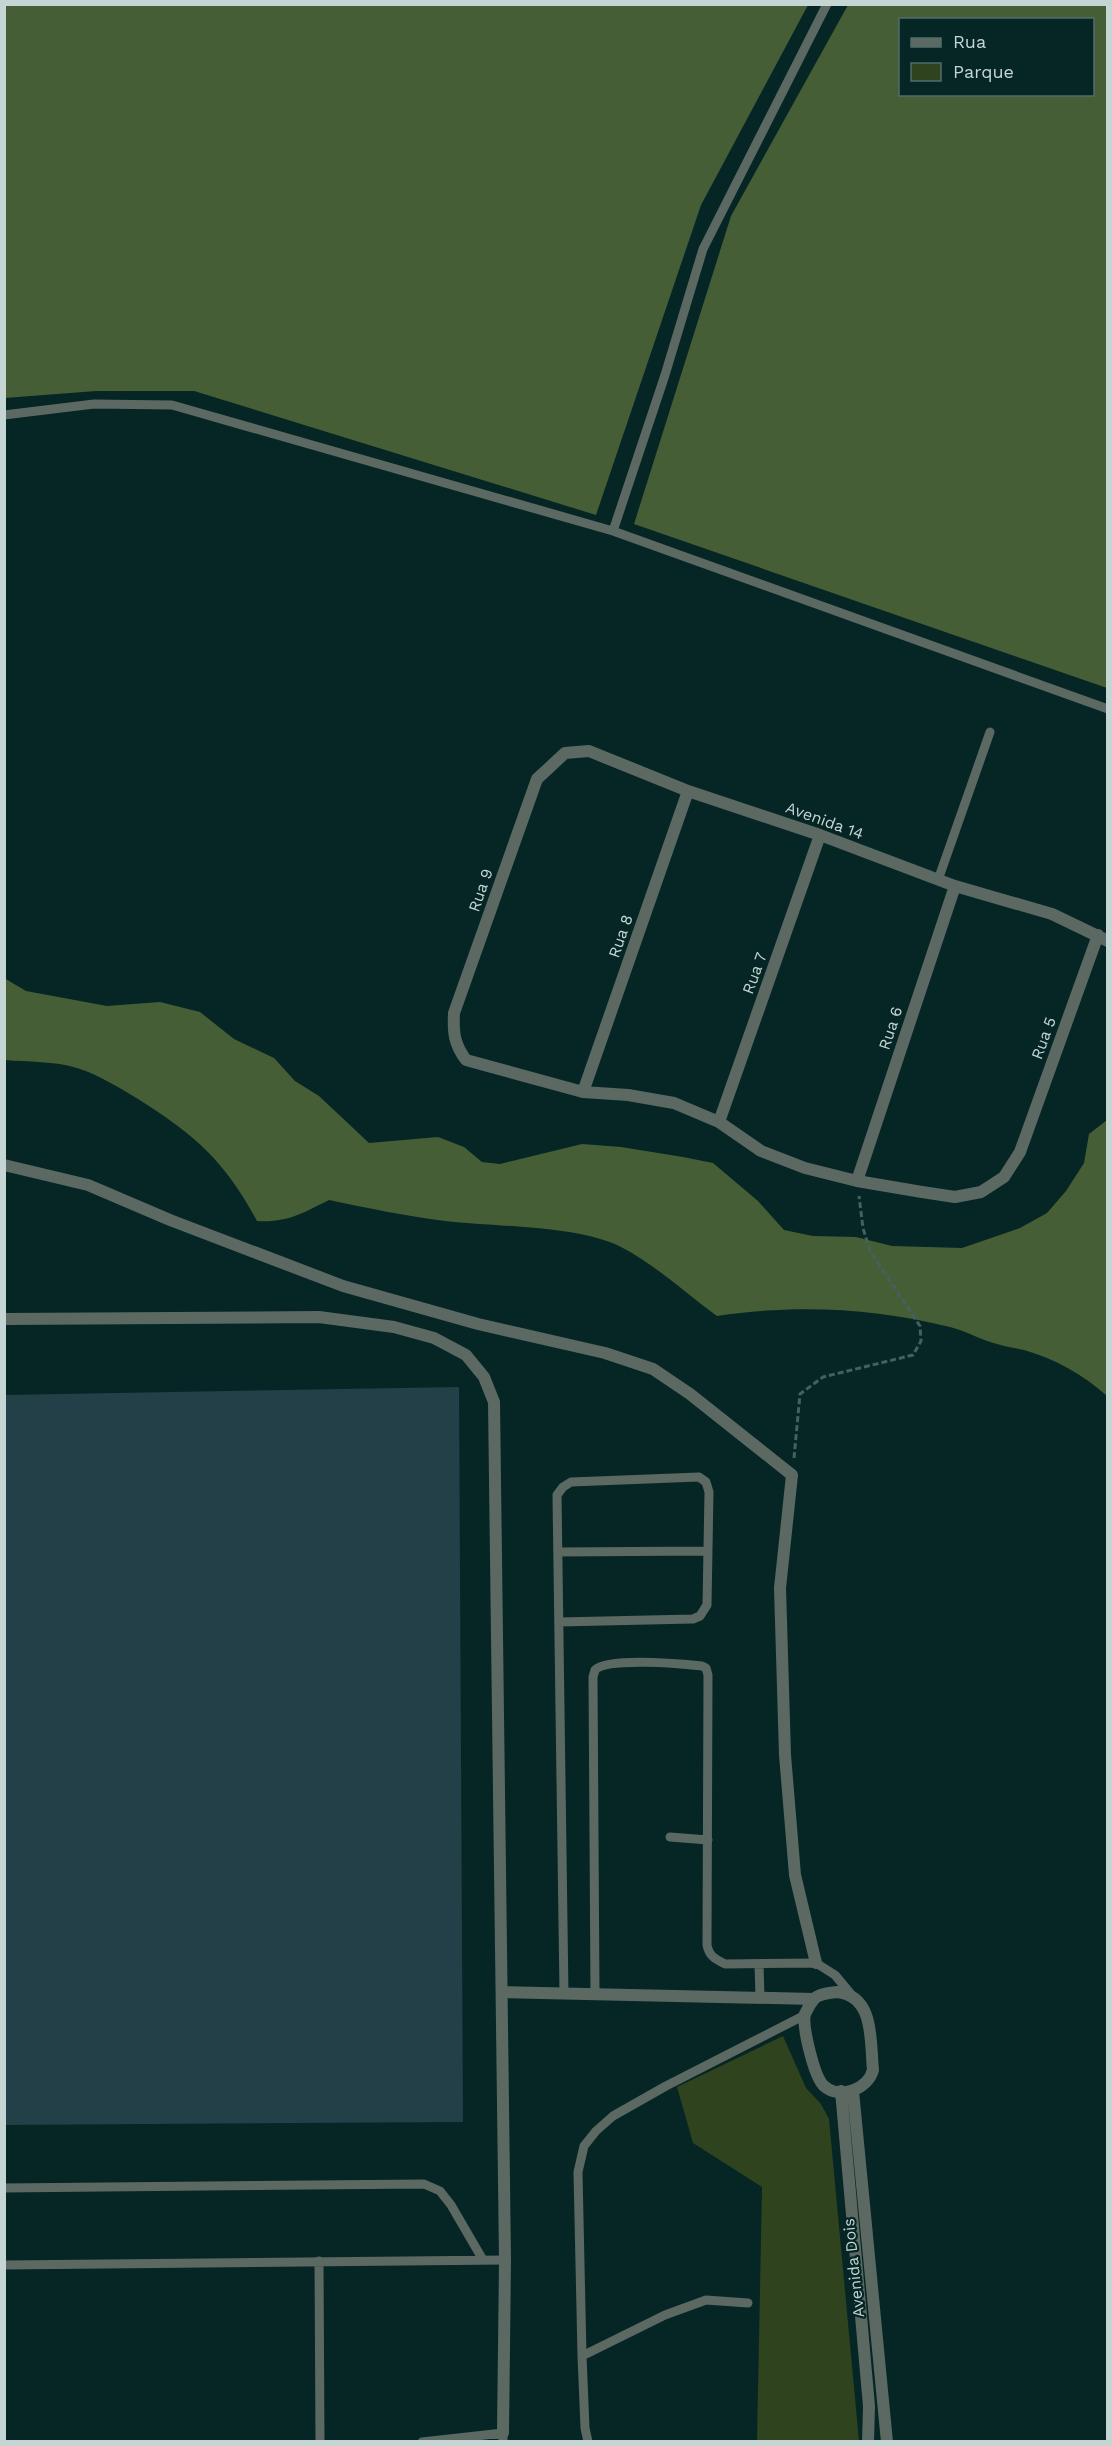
<svg xmlns="http://www.w3.org/2000/svg" width="1112" height="2446" viewBox="0 0 1112 2446" font-family="'Work Sans',sans-serif">
	<style>
		.green { fill: #2e431e }
		.forest { fill: #465e35; fill-rule: evenodd }
		.building { fill: #233f48 }
		.lines { fill: none; stroke-linecap: round; stroke-linejoin: round }
		.path { stroke: #44605f; stroke-width: 3; stroke-dasharray: 6 3; stroke-linecap: butt }
		.service { stroke: #5c6862; stroke-width: 9 }
		.minor { stroke: #5c6862; stroke-width: 12 }
		.labels { text-anchor: middle; stroke-width: 4.5; stroke-linejoin: round; paint-order: stroke }
		.street-label { font-size: 16px; fill: #c4d5d4; stroke: #052625 }
	</style>
	<rect width="100%" height="100%" fill="#052625"/>
	<path class="green" d="M783,2036l23,52 15,16 8,15 30,322h-102l5,-254 -69,-44 -16,-56z"/>
	<path class="forest" d="M5,4h803v1l-107,200 -105,310 -402,-124h-98l-91,7z
		M848,5h259v683l-473,-164 97,-308zM900,20h192v74h-192z
		M4,978l22,13 81,15 53,-4 40,10 34,27 40,19 21,23 24,15 50,47 69,-6 26,10 18,15 18,2 82,-20 39,3 62,10 30,6 45,38 26,29 29,6 43,1 36,9 70,2 58,-20 27,-15 19,-22 18,-28 5,-29 18,-14v276c-25,-22 -51,-37 -83,-46 -9,-2 -18,-3 -27,-6 -16,-4 -31,-13 -47,-17 -76,-19 -155,-23 -233,-11 -32,-23 -61,-51 -96,-69 -44,-22 -126,-20 -176,-26 -39,-5 -78,-13 -116,-21 -26,13 -42,23 -72,21 -32,-60 -63,-87 -119,-122 -20,-12 -39,-24 -61,-31 -22,-7 -49,-6 -72,-8z"/>
	<path class="building" d="M459,1387l4,735 -459,3v-730z"/>
	<g class="lines">
		<path class="path" d="M794,1458l6,-64 23,-17 90,-22 8,-14 -1,-15 -50,-75 -7,-23 -4,-32"/>
		<path class="service" d="M4,415l90,-11 78,1 441,126 495,178
			M613,531l52,-156 38,-126 124,-245
			M938,880l52,-148
			M558,1552l150,-1
			M559,1622l134,-3 7,-3 7,-11 2,-113 -3,-10 -7,-5 -128,5 -8,5 -6,8 7,499
			M670,1837l38,3
			M759,1964l1,34
			M595,1994l-2,-317 2,-7c13,-13 87,-6 107,-4l4,2 2,7 -1,270c2,11 8,14 18,19l91,-1 19,12 15,18
			M4,2188l420,-4 16,7 11,14 32,55
			M319,2261l1,181
			M4,2265l501,-5
			M582,2356l83,-41 41,-15 42,3
			M422,2442l81,-9v9
			M588,2442l-3,-14 -3,-72 -4,-184 6,-26 12,-15 17,-15 53,-30 139,-71"/>
		<path class="minor" d="M1098,935l-78,217 -16,25 -23,15 -26,5 -33,-5 -65,-11 -52,-13 -44,-17 -42,-29 -45,-19 -46,-8 -45,-3 -117,-32c-12,-16 -13,-28 -12,-47l83,-234 28,-26 24,-2 99,40 132,44 135,51 97,28 56,27
			M583,1092l105,-301
			M719,1122l101,-287
			M4,1165l84,20 82,35 173,66 135,38 127,29 48,16 37,25 102,81 -12,113 5,167 10,120 21,88
			M857,1181l98,-295
			M4,1319l315,-2 75,10 40,11 32,17 18,22 10,25 11,858 -2,173
			M502,1992l312,7
			M837,1992c38,4 33,49 36,78 -5,19 -33,30 -49,16 -10,-9 -22,-60 -19,-72 2,-4 7,-13 10,-16 6,-5 15,-5 22,-6z
			M841,2091l28,315 -1,36
			M853,2091l34,351"/>
	</g>
	<g class="labels">
		<g class="street-label">
			<text transform="translate(825 820) rotate(20)" y="6">Avenida 14</text>
			<text transform="translate(480 890) rotate(-71)" y="6">Rua 9</text>
			<text transform="translate(620 936) rotate(-71)" y="6">Rua 8</text>
			<text transform="translate(754 973) rotate(-70)" y="6">Rua 7</text>
			<text transform="translate(890 1028) rotate(-72)" y="6">Rua 6</text>
			<text transform="translate(1043 1038) rotate(-70)" y="6">Rua 5</text>
			<text transform="translate(853 2268) rotate(-96)" y="6">Avenida Dois</text>
		</g>
	</g>
	<rect width="1112" height="2446" fill="none" stroke="#c4d5d4" stroke-width="12"/>
	<rect x="899" y="18" width="195" height="78" fill="#052625" stroke="#516c6b" stroke-width="1.5"/>
	<rect x="911" y="38" width="30" height="9" fill="#5c6862" stroke="#516c6b" stroke-width="1.5"/>
	<text x="953" y="48" font-size="18" fill="#c4d5d4">Rua</text>
	<rect x="911" y="63" width="30" height="18" fill="#2e431e" stroke="#516c6b" stroke-width="1.5"/>
	<text x="953" y="78" font-size="18" fill="#c4d5d4">Parque</text>
</svg>
